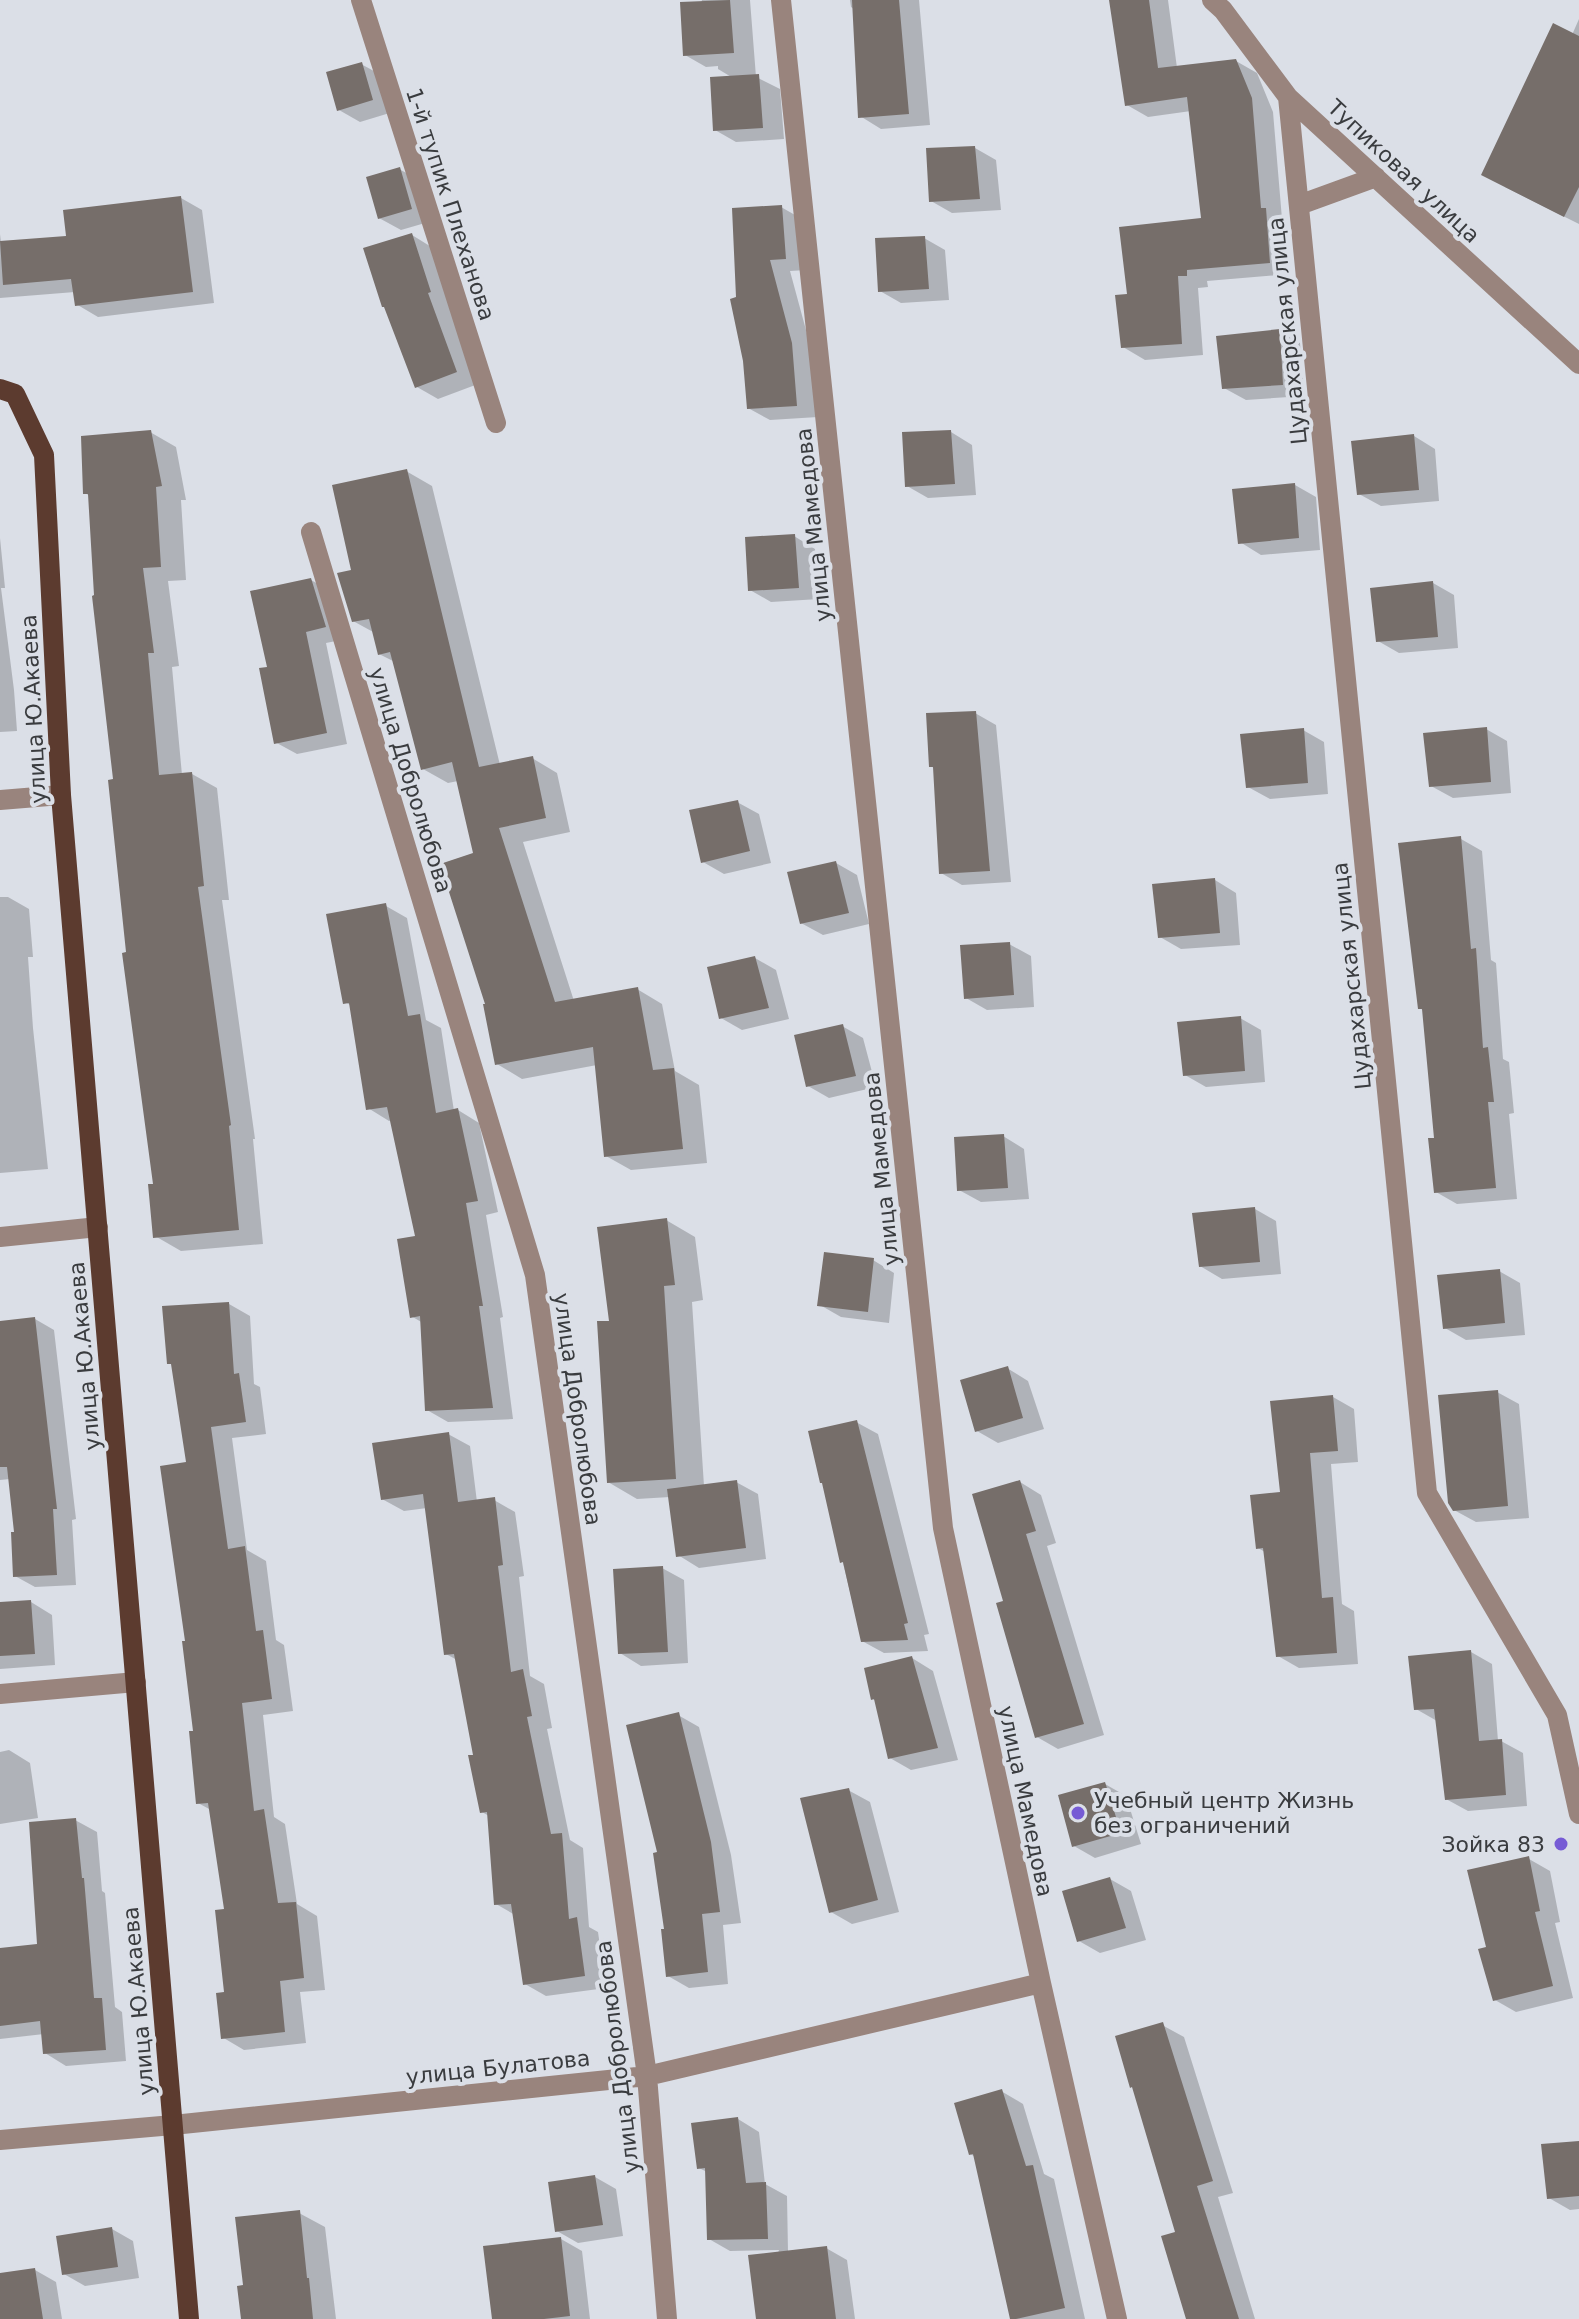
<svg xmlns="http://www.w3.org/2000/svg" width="1579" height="2319" viewBox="0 0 1579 2319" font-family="'DejaVu Sans',sans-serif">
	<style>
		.shadow { fill: #0003 }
		.building { fill: #766e6a }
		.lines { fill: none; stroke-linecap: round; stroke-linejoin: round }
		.minor { stroke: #99847d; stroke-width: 20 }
		.major { stroke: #5c3b2f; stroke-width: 20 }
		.poi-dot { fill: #765bd5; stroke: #dbdfe7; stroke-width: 3 }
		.labels { text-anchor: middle; stroke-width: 8; stroke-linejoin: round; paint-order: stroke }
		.street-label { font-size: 22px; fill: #3a3c3f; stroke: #dbdfe7 }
		.poi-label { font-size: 22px; fill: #3a3c3f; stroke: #dbdfe7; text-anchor: start }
	</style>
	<rect width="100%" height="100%" fill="#dbdfe7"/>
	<path class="shadow" d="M702,0h48l6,77 24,12 4,50 -48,3 -21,-12 18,-52 -15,-9v-3l-12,1 -21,-12z
		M850,0h69l11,125 -49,4 -21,-13 -6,-107 -3,-2z
		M1111,0h57l9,68 59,-7 21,12 16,39 9,107 4,3 4,52 -83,7 1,6 -10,1 5,67 -58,5 -22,-13 6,-52 75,-75 -13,-109 -43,6 -21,-12z
		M1579,19v205l-74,-37z
		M361,64l22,12 10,36 -33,10 -21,-12z
		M975,148l21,12 5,50 -49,3 -21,-12z
		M399,169l22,12 11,40 -31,9 -22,-12z
		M181,198l21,12 12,93 -116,14 -22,-13 -1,-12 -75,6v-64l1,9 67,-6z
		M781,207l21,12 4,51 -16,1 23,85 5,61 -48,3 -22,-12 -10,-109z
		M412,235l21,13 45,136 -40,15 -21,-12z
		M924,238l21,12 4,50 -48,3 -21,-12z
		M1279,331l21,12 4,53 -58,4 -22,-12z
		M150,432l26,15 10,53h-5l5,80 -18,1 11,85 -7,1 10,108 10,-1 25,14 12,112h-7l33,239h-2l10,105 -82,7 -26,-15v-50l-27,-232 -13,-173 -19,-184 -6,-101 -5,-3z
		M951,432l21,13 4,50 -48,3 -21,-12z
		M1414,436l21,13 4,52 -58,5 -22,-12z
		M406,471l26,15 68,279 32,-7 25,15 13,59 -47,10 51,159 63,-12 25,15 13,67 24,14 8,78 -76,7 -25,-14 -9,-91 -75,14 -25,-15 -22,-209 -17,-74 -10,2 -25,-14 -28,-107 -16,-8 -4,-21 -22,-12v-50z
		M1295,485l21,12 4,53 -59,5 -21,-13z
		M794,536l21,13 4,50 -48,3 -21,-12z
		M0,538l5,50h-4l13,102 3,41 -17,1z
		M311,580l21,12 14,47 -20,4 21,101 -50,10 -22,-12 -6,-74z
		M1433,583l21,12 4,53 -59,5 -21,-12z
		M975,713l21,12 15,157 -49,3 -21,-12 -6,-104 -4,-3z
		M1486,729l21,12 4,52 -58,5 -22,-12z
		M1303,730l21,12 4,52 -58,5 -22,-12z
		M737,802l22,12 12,49 -47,11 -21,-12z
		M1461,839l21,12 9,109 5,3 7,96 6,3 5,51 -5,1 8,85 -60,5 -21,-12v-52l-12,-129 -4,-3z
		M836,863l21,12 12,49 -46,11 -22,-12z
		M1215,880l21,13 4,52 -59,4 -21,-12z
		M0,897h8l21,12 4,48h-5l5,71 15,141 -48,4z
		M386,906l21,12 19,102 15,8 13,83 4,-1 21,13 19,89 -12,3 17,102 -3,1 13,101 -65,3 -21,-12 -4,-87 -12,-7 6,-78 -25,-118 -3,1 -21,-13 -16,-102 -7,-4z
		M1009,944l22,12 3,51 -47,3 -21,-12z
		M755,958l21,12 13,49 -47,11 -21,-12z
		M1240,1018l21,12 4,52 -59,5 -21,-12z
		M842,1026l21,12 13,49 -47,11 -21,-12z
		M1003,1136l21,13 5,50 -48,3 -22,-12z
		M1255,1209l21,12 5,53 -59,5 -22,-13z
		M666,1220l29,17 8,63 -11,2 12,184 32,-4 22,12 8,65 -67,9 -21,-13 -8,-58 -33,2 -29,-17 3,-159z
		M873,1260l21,13 -5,50 -48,-6 -21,-12z
		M1499,1271l21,12 5,52 -59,5 -21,-12z
		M229,1304l21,12 4,68 6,3 6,47 -34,4 15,112 19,11 10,79 8,5 9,66 -30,4 11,102 11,7 12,80 20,12 8,74 -25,2 6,51 -62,7 -22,-13 4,-43v-84l-15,-100 -13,-7 -2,-70 -9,-90 1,-179z
		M35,1319l19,11 22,189 -4,1 4,65 -41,2 -20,-11 1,-42 -6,-55 -10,1v-157z
		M1007,1368l21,13 16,48 -46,14 -21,-12z
		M1497,1392l22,12 10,114 -53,4 -22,-12z
		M1333,1397l21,12 4,53 -27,2 11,140 12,7 4,53 -59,4 -21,-12 -13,-104 -7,-4 25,-54z
		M856,1422l22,12 51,200 -5,1 4,16 -44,2 -22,-12 -51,-209z
		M448,1434l22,12 7,56 17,-2 21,12 9,64 -5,1 11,99 14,8 8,44 -5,1 23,111 13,8 6,79 9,5 8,56 -60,8 -21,-12 -10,-69 -19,-11 -7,-88 -7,-4 -7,-56 -18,-96 -11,-6 -19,-146 -23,3 -22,-12z
		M1020,1482l21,13 15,48 -9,3 57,189 -46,14 -21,-12 -32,-135z
		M662,1568l22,12 4,83 -47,3 -21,-13z
		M31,1602l21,13 3,50 -55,4v-65z
		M1471,1652l21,12 6,77h3l22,12 4,53 -59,5 -22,-12 -9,-78 -21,-12z
		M912,1658l21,13 25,89 -47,10 -21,-12 -13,-57 -5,-2z
		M678,1715l21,12 32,128 10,68 -18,2 5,59 -39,4 -21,-12 -8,-122z
		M9,1750l21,13 8,55 -38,6v-72z
		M1105,1784l21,12 15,48 -46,14 -21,-12z
		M848,1790l22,12 29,110 -47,12 -21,-12z
		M75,1820l22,12 5,59 3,2 10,114 7,5 4,49 -60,5 -21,-13 -1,-19 -44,5v-89l39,-4z
		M1529,1859l21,12 10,51 -5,1 18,75 -57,14 -21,-12 -7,-52z
		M1110,1879l21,12 15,49 -46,13 -21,-12z
		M1162,2025l22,12 49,156 -15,4 37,122h-61l-16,-86z
		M1001,2091l22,13 21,70 10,5 31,140h-73l-36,-162 -6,-3z
		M738,2119l21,13 6,52 22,12 1,56 38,-4 21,12 8,59h-97l21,-69 -49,1 -21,-12 -2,-67 -8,-4z
		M1579,2143v66l-9,1 -21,-12z
		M595,2177l21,12 7,47 -45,7 -21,-12z
		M299,2213l26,14 11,92h-93z
		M112,2229l21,12 6,37 -54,8 -21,-12z
		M561,2239l21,12 8,68h-96z
		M35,2270l21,12 6,37h-62v-44z"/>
	<path class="building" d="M730,0l4,53 -51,3 -3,-54z
		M852,0h47l10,114 -51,4z
		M1109,0h40l9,68 78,-9 16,39 9,110h5l4,55 -83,7v6h-9l4,68 -61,4 -6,-53 12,-1 -8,-67 82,-9 -14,-121 -62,9z
		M1553,23l26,13v151l-15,30 -83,-42z
		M362,62l11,38 -36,11 -11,-39z
		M759,74l4,54 -50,3 -3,-54z
		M975,146l5,53 -51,3 -3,-54z
		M400,167l12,42 -34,10 -12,-42z
		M181,196l12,96 -118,14 -4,-27 -68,6 -3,-44 66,-5 -3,-26z
		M782,205l4,54 -16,1 22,83 5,63 -50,3 -4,-48 -13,-62 6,-2 -4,-89z
		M412,233l19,59 -3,1 29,79 -42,16 -31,-81h-2l-19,-59z
		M925,236l4,53 -51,3 -3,-54z
		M1280,329l3,56 -61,4 -6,-53z
		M151,430l11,56 -6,1 5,80 -18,1 11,85h-6l11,122 33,-3 12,114 -6,1 33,238 -2,1 10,104 -86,8 -5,-54h5l-31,-231 4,-1 -18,-172 5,-1 -21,-183 2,-1 -6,-101h-5l-2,-58z
		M951,430l4,54 -50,3 -3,-55z
		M1414,434l5,56 -62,5 -6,-54z
		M407,469l72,298 54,-11 13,62 -47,10 56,174 83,-15 15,83 21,-2 9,81 -79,8 -11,-110 -98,18 -12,-61h2l-45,-140 33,-11 -21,-91 -31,8 -31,-118 -12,3 -9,-36 -17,3 -15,-49 14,-3 -19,-85z
		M1295,483l4,55 -61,6 -6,-55z
		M795,534l4,54 -51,3 -3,-54z
		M311,578l15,49 -20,5 21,101 -53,11 -15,-76 8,-1 -17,-76z
		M1433,581l5,56 -62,5 -6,-54z
		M976,711l14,160 -51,3 -6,-107h-4l-3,-54z
		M1487,727l4,55 -62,5 -6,-54z
		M1304,728l4,55 -62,5 -6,-54z
		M738,800l12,51 -49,12 -12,-53z
		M1461,836l10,113 5,-1 7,100 5,-1 6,55h-6l8,86 -62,5 -6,-55h6l-12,-129h-4l-20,-166z
		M836,861l13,52 -49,11 -13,-52z
		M1215,878l5,55 -62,5 -6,-54z
		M386,903l22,113 12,-2 16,99 22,-5 20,93 -12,2 17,103h-4l14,102 -68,3 -5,-95 -10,2 -13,-79 18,-3 -28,-129 -21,3 -17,-107 -6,1 -17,-90z
		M1010,942l4,53 -50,4 -4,-54z
		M755,956l14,52 -50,11 -12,-52z
		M1241,1016l4,55 -62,5 -6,-54z
		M843,1024l13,52 -50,11 -12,-52z
		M1004,1134l4,54 -51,3 -3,-54z
		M1255,1207l5,55 -61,5 -7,-54z
		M667,1218l8,67 -11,1 12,193 -69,4 -10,-162h12l-12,-94z
		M824,1252l50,6 -6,54 -51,-6z
		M1500,1269l5,54 -62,6 -6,-54z
		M229,1302l5,72 5,-1 7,49 -35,5 17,122 17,-3 11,85 7,-1 9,69 -30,4 12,108 10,-2 14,94 18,-1 8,76 -24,3 5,51 -64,7 -5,-46 8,-1 -9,-82 9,-1 -16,-106 -12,1 -7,-73h4l-11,-90h3l-25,-175 26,-4 -15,-98h-4l-5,-58z
		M35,1317l22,192h-4l4,66 -44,2 -2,-45h3l-7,-65h-7v-146z
		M1008,1366l15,52 -48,14 -15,-52z
		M1498,1390l10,116 -55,5 -5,-8 -10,-108z
		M1333,1395l5,56 -28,2 12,145 11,-1 4,56 -61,4 -13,-109 -7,1 -6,-54 30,-3 -10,-91z
		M857,1420l51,203 -4,1 4,16 -47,2 -18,-80 -3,1 -18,-80h-2l-12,-52z
		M449,1432l9,70 37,-5 8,68 -5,1 13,106 12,-3 9,47 -5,1 24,117 11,-1 7,86 8,-2 8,59 -62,9 -12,-81 -17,1 -7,-93 -7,1 -12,-58h5l-19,-101 -10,1 -21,-161 -42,6 -9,-57z
		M737,1480l9,68 -70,9 -9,-68z
		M1020,1480l16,51 -10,3 58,190 -49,14 -39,-135 7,-2 -31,-107z
		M663,1566l5,86 -50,2 -5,-85z
		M31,1600l4,54 -35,2v-54z
		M1471,1650l8,91 23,-2 4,56 -61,5 -11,-91 -20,1 -6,-54z
		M912,1656l26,92 -50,11 -14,-60 -3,1 -7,-32z
		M679,1712l32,130 9,70 -18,2 6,58 -42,5 -5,-48h3l-11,-76 4,-1 -31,-127z
		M1105,1782l16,51 -49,14 -14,-52z
		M849,1788l29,112 -49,13 -29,-115z
		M76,1818l6,60h2l10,120h8l4,52 -63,4 -3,-33 -40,5v-78l37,-4 -8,-122z
		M1529,1856l11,55 -5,1 18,74 -60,15 -15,-52 8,-2 -19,-77z
		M1110,1877l16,51 -49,14 -15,-51z
		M1163,2022l50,159 -16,5 42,133h-53l-25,-83 14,-4 -43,-145 -2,1 -15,-52z
		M1002,2089l24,77 7,-1 32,143 -49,11h-6l-37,-165 -4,1 -15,-52z
		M738,2117l8,66 20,-1 2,57 -61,1 -2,-72 -8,1 -6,-46z
		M1579,2141v55l-32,3 -6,-55z
		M595,2175l8,50 -48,7 -7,-50z
		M300,2210l7,68h2l4,41h-72l-4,-33 6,-1 -8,-68z
		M112,2227l6,40 -56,8 -6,-39z
		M561,2237l9,79 -26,3h-52l-9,-73z
		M827,2246l9,73h-80l-8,-64z
		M35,2268l8,51h-43v-46z"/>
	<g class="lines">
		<path class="minor" d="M361,0l135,423
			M781,0l162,1528 98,455 76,336
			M1212,0l11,10 65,87 291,267
			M1288,97l139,1396 130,222 22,99
			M1299,205l77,-28
			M311,532l224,743 112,801 20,243
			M0,800l61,-5
			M0,1237l98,-10
			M0,1694l136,-12
			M0,2140l173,-15 474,-49 394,-93"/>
		<path class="major" d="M0,389l15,5 29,61 17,340 128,1524"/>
	</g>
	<g class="poi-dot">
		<circle cx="1078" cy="1813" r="8"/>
		<circle cx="1561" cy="1844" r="8"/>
	</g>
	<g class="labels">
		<g class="street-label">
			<text transform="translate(1404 171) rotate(43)" y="8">Тупиковая улица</text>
			<text transform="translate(451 204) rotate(72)" y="8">1-й тупик Плеханова</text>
			<text transform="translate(1287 331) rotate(-96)" y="8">Цудахарская улица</text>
			<text transform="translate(813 525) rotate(-96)" y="8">улица Мамедова</text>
			<text transform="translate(33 709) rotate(-93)" y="8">улица Ю.Акаева</text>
			<text transform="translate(411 780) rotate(73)" y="8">улица Добролюбова</text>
			<text transform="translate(1351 976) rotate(-96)" y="8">Цудахарская улица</text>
			<text transform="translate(881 1169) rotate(-96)" y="8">улица Мамедова</text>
			<text transform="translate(84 1356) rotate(-95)" y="8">улица Ю.Акаева</text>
			<text transform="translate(578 1409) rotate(82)" y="8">улица Добролюбова</text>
			<text transform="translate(1026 1801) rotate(78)" y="8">улица Мамедова</text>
			<text transform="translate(138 2001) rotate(-95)" y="8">улица Ю.Акаева</text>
			<text transform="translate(617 2057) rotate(-97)" y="8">улица Добролюбова</text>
			<text transform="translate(498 2067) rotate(-6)" y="8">улица Булатова</text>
		</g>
		<g class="poi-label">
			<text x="1094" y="1808">Учебный центр Жизнь<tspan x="1094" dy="25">без ограничений</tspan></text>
			<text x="1545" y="1852" text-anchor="end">Зойка 83</text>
		</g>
	</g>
</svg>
